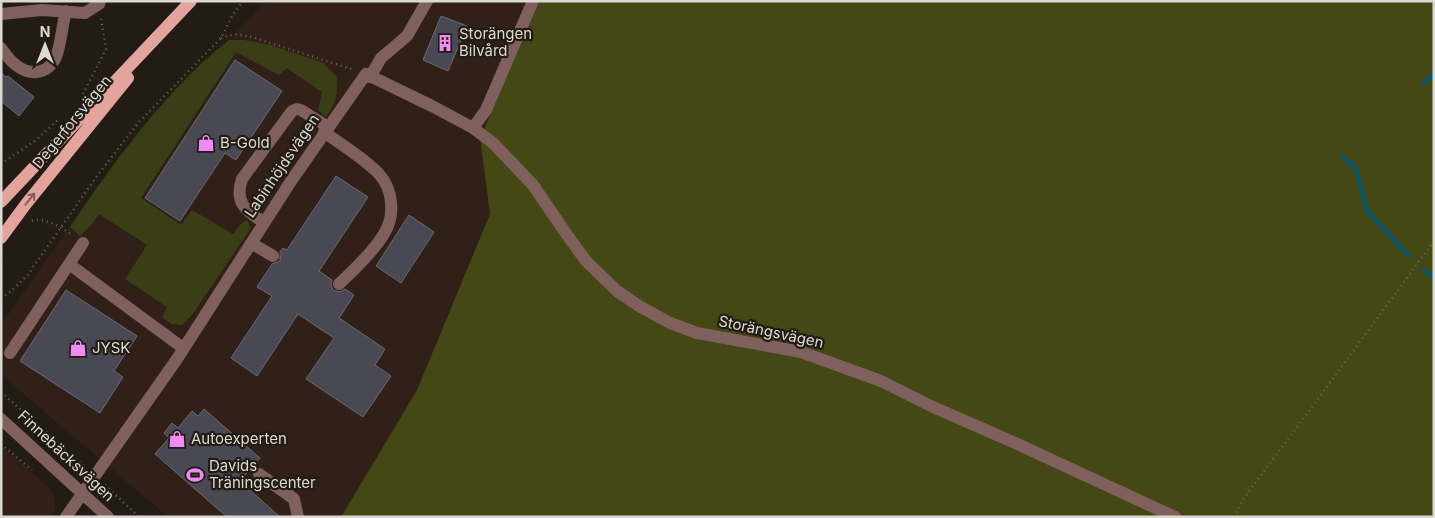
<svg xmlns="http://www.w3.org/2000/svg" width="1435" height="518" viewBox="0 0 1435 518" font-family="Inter,sans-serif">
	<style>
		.commercial { fill: #312018 }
		.green { fill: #3a3e17 }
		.forest { fill: #444814 }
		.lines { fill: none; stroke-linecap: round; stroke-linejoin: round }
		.stream { stroke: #0b5769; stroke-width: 4.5 }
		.building { fill: #494954; stroke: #696a75 }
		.path { stroke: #6a655e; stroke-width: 2.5; stroke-dasharray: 1 4; stroke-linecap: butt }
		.minor { stroke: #7f605d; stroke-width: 12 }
		.major { stroke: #e4a49e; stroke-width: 12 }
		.oneway { stroke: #836059 }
		.labels { text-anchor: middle; stroke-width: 4.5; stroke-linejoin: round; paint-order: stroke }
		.poi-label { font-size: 15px; fill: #dcd8d3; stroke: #221c14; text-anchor: start }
		.street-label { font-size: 15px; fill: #dcd8d3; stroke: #221c14 }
	</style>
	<rect width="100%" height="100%" fill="#221c14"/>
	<path class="commercial" d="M267,1h273l-60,137 10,76 -73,176 -76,127h-173l-148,-126 -19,-19v-47l99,-142 50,-64 29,-34 29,-29 21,-16z
		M1,446l51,44 3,10 -1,12 -3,5h-50z"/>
	<path class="green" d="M229,40h15l26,5 53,18 14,14c0,18 0,25 -11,40l-8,-7 4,-18 -35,-24 -8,7 -43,-23 -95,146 40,27 11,-15 41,24 8,-10 6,-4 4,8 -59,87 -10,10 -11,-1 -9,-7 5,-10 -42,-28 22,-34 -48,-31 -7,10 -12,12 -10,-9c46,-68 95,-136 159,-187z"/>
	<path class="forest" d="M540,1h894v516h-1093l76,-127 73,-176 -10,-76z"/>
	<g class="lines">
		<path class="stream" d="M1424,83l10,-10
			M1343,157l13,12 11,42 41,44
			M1424,270l10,8"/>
	</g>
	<path class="building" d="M441,16l26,10 -19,45 -25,-11z
		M235,60l47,31 -46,69 -11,-7 -45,68 -35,-23z
		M1,73l5,4 2,-1 26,21 -15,19 -18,-15z
		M336,176l32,21 -49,74 13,9 -1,5 2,5 7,2 5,-3 9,6 -15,23 46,31 -10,16 16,11 -28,41 -57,-38 28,-41 -36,-24 -41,62 -26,-18 41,-62 -15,-9 15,-23 8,-3v-9l3,-4 4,2z
		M409,215l25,17 -33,51 -25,-17z
		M66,290l71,46 -23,35 9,6 -23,36 -80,-52z
		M204,409l56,49 -20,23 40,36h-53l-72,-63 14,-16 -5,-5 8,-10 6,5 14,-17 6,5z"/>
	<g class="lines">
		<path class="path" d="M221,38l14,-4 17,3 102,33
			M83,94l23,-45 -5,-31
			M1,164l35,-24 23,-21
			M32,221c12,-5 30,7 40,14
			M1,261l1,-1
			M1,298l9,-6 17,-16 70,-100 42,-54 82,-84 11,-22 11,-15
			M1,392l85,76
			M1,444l31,26
			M105,485l34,32
			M1234,517l10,-19 71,-95 119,-162"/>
		<path class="minor" d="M1,14l41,-4 43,3 14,-9 1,-3
			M1,48c10,15 26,31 45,21 4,-3 8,-7 10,-12 5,-13 6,-31 10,-46
			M370,77l11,-19 26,-22 20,-35
			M473,128l13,-18 47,-109
			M324,132c18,13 40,26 55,42 14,15 16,41 6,58 -9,17 -32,39 -46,52
			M264,222c-18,-10 -30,-20 -22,-43l50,-68 5,-2 4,1 27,17
			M251,243l22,13
			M69,264l14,-21
			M10,353l59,-89 114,84
			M1,419l107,98
			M259,474l35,25 4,18
			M66,517l111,-158 114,-178 75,-107 68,33 39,21 20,15 40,42 32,47 21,29 31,30 22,15 31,17 27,10 104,19 80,29 52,26 80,35 162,75"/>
		<path class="major" d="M1,202l190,-201
			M1,238l25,-34 102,-126"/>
	</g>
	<defs><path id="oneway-shaft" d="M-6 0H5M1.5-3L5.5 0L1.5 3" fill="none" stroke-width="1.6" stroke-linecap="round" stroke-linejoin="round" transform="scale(1.25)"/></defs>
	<use class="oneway" href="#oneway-shaft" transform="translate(30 199) rotate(-51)"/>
	<defs>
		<g id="building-bare" transform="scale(1.35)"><path d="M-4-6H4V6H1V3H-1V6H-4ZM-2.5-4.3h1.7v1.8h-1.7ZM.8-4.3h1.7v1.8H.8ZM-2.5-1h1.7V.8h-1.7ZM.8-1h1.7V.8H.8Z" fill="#f08bf5" stroke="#221c14" stroke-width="2.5" paint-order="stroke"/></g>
		<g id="shop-bare" transform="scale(1.35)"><path d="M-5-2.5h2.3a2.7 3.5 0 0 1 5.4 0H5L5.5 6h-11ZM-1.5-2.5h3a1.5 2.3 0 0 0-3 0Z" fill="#f08bf5" stroke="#221c14" stroke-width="2.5" paint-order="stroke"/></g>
		<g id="stadium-bare" transform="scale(1.35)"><path d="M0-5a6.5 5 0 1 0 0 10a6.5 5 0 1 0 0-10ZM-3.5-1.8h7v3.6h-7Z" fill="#f08bf5" stroke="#221c14" stroke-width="2.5" paint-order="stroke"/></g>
	</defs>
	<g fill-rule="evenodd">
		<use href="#building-bare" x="445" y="43"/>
		<use href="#shop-bare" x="206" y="143"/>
		<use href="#shop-bare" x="78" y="348"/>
		<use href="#shop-bare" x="177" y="439"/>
		<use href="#stadium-bare" x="195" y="475"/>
	</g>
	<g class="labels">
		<g class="poi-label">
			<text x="459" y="39">Storängen<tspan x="459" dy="17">Bilvård</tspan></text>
			<text x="220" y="148">B-Gold</text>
			<text x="92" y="353">JYSK</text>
			<text x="191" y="444">Autoexperten</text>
			<text x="209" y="471">Davids<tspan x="209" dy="17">Träningscenter</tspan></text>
		</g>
		<g class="street-label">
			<text transform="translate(72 122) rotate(-51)" y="5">Degerforsvägen</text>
			<text transform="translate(282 166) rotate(-56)" y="5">Labinhöjdsvägen</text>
			<text transform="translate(771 332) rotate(12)" y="5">Storängsvägen</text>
			<text transform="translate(66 456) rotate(43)" y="5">Finnebäcksvägen</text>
		</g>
	</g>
	<rect width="1435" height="518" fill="none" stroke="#dcd8d3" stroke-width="5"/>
	<g transform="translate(45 45)" stroke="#221c14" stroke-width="4" paint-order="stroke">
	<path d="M0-4L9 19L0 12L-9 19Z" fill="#dcd8d3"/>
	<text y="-8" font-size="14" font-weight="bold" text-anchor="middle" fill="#dcd8d3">N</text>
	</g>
</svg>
